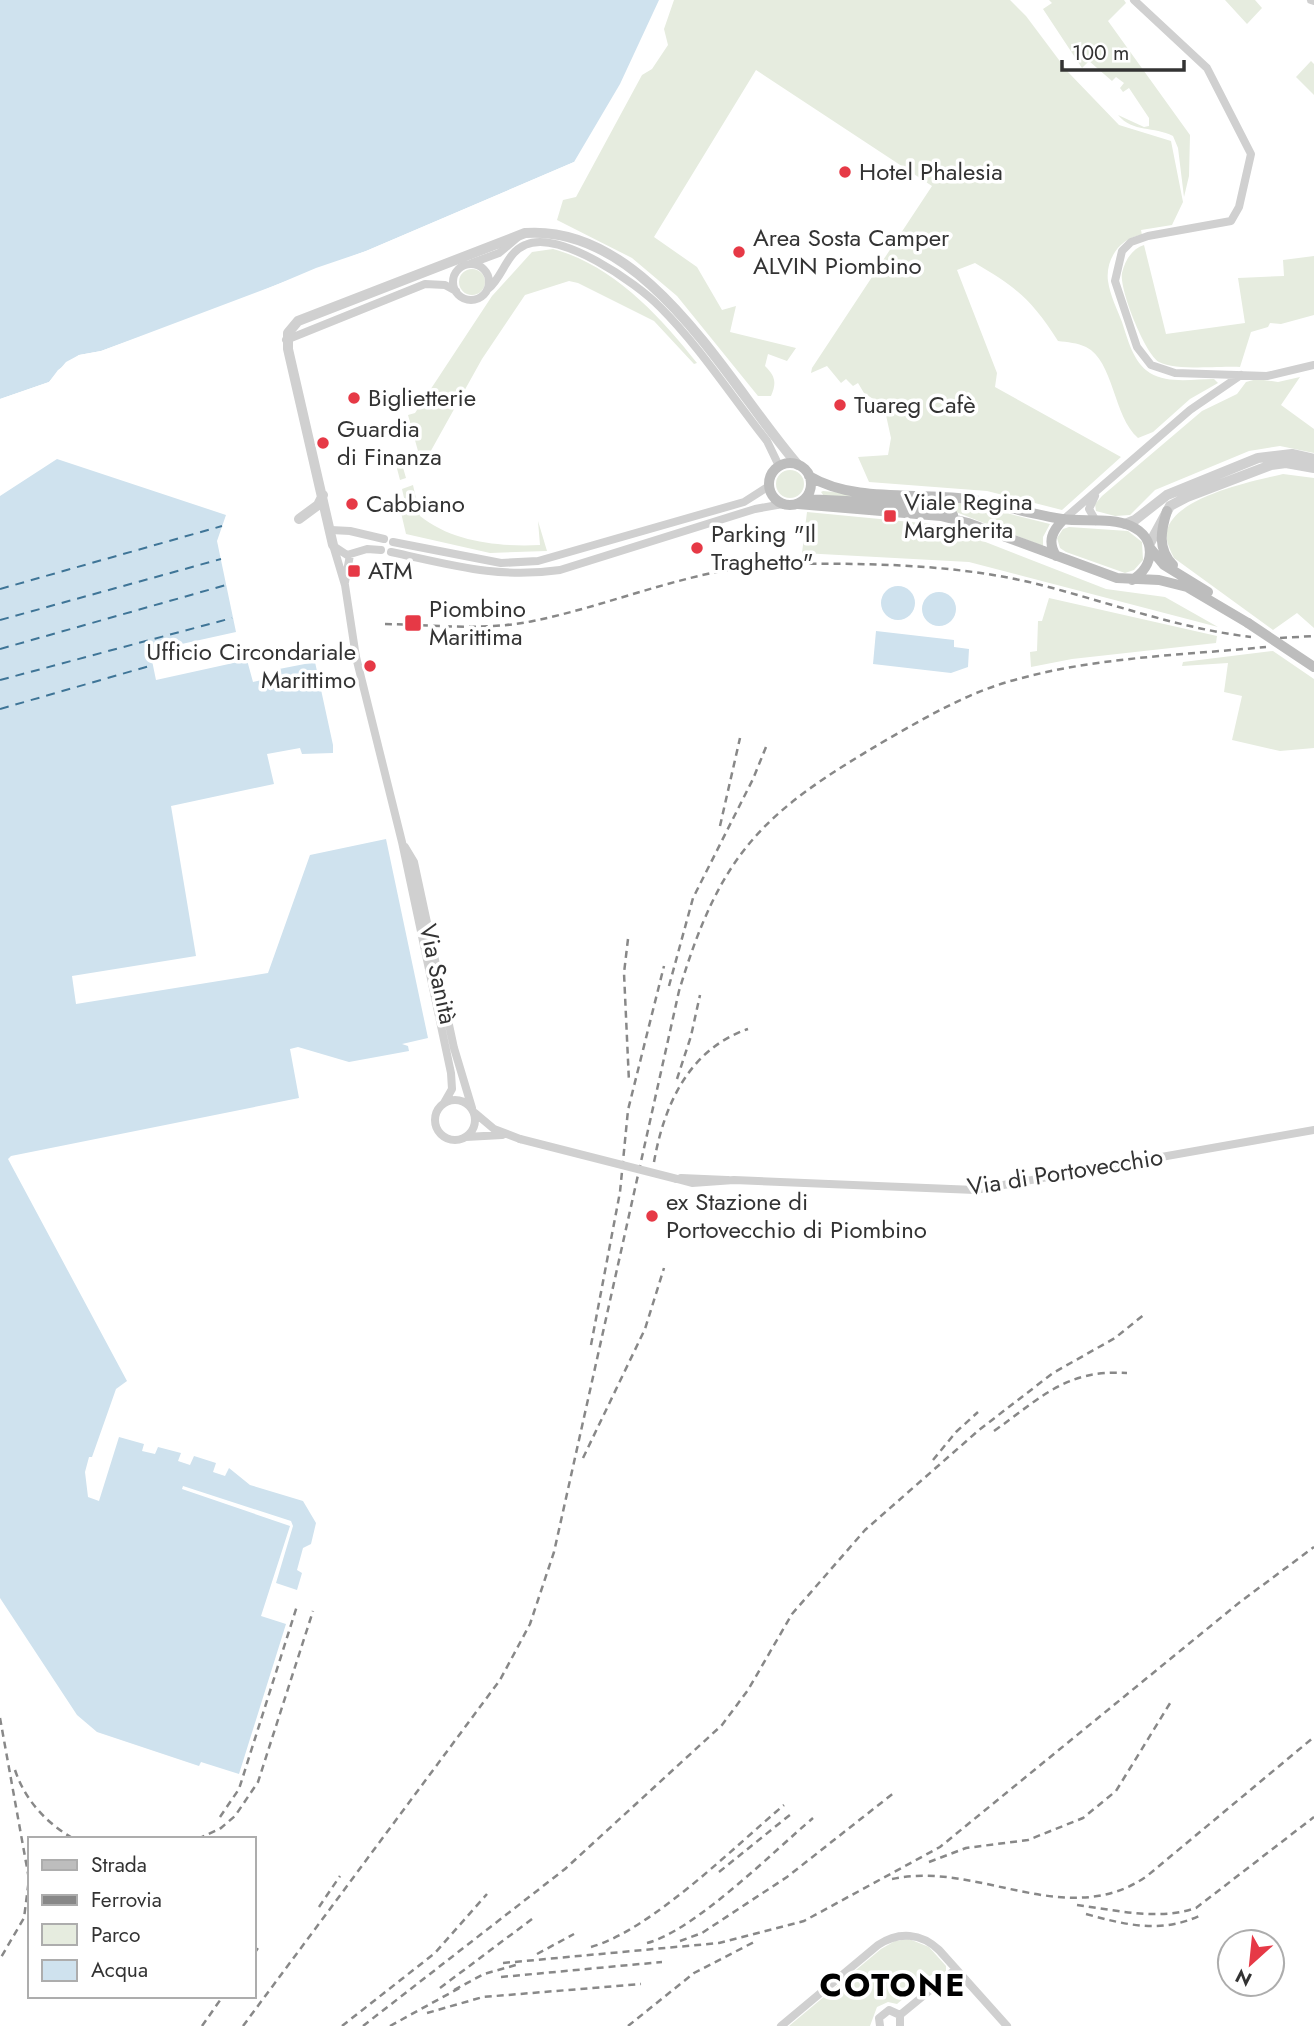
<svg xmlns="http://www.w3.org/2000/svg" width="1314" height="2026" viewBox="0 0 1314 2026" font-family="Jost,sans-serif">
	<style>
		.green { fill: #e6ecdf }
		.water { fill: #cfe2ee }
		.pier { fill: #fff }
		.lines { fill: none; stroke-linecap: round; stroke-linejoin: round }
		.ferry { stroke: #3f7597; stroke-width: 2; stroke-dasharray: 9 7; stroke-linecap: butt }
		.minor { stroke: #d0d0d0; stroke-width: 8 }
		.tertiary { stroke: #d0d0d0; stroke-width: 10 }
		.secondary { stroke: #bdbdbd; stroke-width: 10 }
		.rail { stroke: #888; stroke-width: 2.5; stroke-dasharray: 7 5; stroke-linecap: butt }
		.minor-bridge { stroke: #d0d0d0; stroke-width: 8 }
		.secondary-bridge { stroke: #bdbdbd; stroke-width: 10 }
		.poi-dot { fill: #e63946; stroke: #fff; stroke-width: 2.5 }
		.labels { text-anchor: middle; stroke-width: 7; stroke-linejoin: round; paint-order: stroke }
		.poi-label { font-size: 24px; fill: #333; stroke: #fff; text-anchor: start }
		.street-label { font-size: 24px; fill: #333; stroke: #fff }
		.district-label { font-size: 32px; font-weight: bold; letter-spacing: 2px; fill: #000; stroke: #fff }
	</style>
	<rect width="100%" height="100%" fill="#fff"/>
	<path class="green" d="M674,0h336l16,16 42,56 51,53 52,16 12,61 -11,23 -31,5 1,5c-21,2 -37,24 -34,46 2,14 9,28 14,41 6,18 11,40 28,51 18,11 44,6 64,6l4,4 -28,16 -37,33 -15,6c-25,-22 -24,-77 -52,-91 -8,-4 -19,-5 -28,-6 -26,-41 -42,-54 -83,-78l-18,7 40,103 -2,14 126,70 -59,53 -75,-19 -118,-9 -11,-25 30,-2 3,-17 -7,-32 -20,-13 -6,-10 -5,3 -7,-7 -5,4 -14,-17 -16,7 1,-5 120,-182 -176,-116 -102,167 43,30 25,43 14,-4 -6,26 66,16 -9,13 -19,-7 -3,12c10,10 12,16 6,30h-13l-81,-100 -45,-38 -75,-38 6,-20 13,-3 66,-122 10,-6 16,-24 -4,-16z
		M1049,0h75l2,3 -18,18 82,114 -1,41 -5,21 -6,-49 -5,-12c-19,-10 -40,-3 -55,-21l26,12 5,-1v-8l-20,-30 -6,4 -3,-4 4,-5 -8,-6 -4,4 -23,-20 -7,7 -39,-59 9,-6z
		M1225,0h30l7,8 -15,16z
		M1311,61l3,3v31l-18,-18z
		M1144,245l22,89 79,-11 -7,-45 46,-2 -1,-16 31,-4v59l-33,9 -11,-1 -2,4 -17,5 -11,35c-20,-1 -64,4 -81,-5 -14,-8 -40,-73 -37,-89 3,-13 10,-24 22,-28z
		M553,249c60,16 107,67 144,114l-3,1 -40,-43 -76,-38 -9,-2 -44,14 -43,64 -54,97 -26,8 4,14 -6,2 -6,-23 24,-6 -10,-36 7,-2 77,-117 40,-44z
		M459 282a13 13 0 1 1 26 0a13 13 0 1 1-26 0Z
		M1300,377l-19,28 33,24v24l-34,-7 -31,5 -94,39 -25,25 -15,1 -19,-5 -1,-7 7,-8 100,-85 35,-17 9,-12 11,-3 21,3z
		M776 484a14 14 0 1 1 28 0a14 14 0 1 1-28 0Z
		M1283,474l31,4v150l-17,-15 -24,17 -99,-72c-4,-8 -9,-18 -7,-27 7,-34 86,-50 116,-57z
		M413,485l7,31c32,26 80,31 120,29l-2,-24 9,30 -57,2 -84,-19 -7,-30 6,-2 -3,-13z
		M823,491l152,14 75,19 -7,13v9l-110,-43 -109,-7 -3,-4z
		M807,512l135,13 164,64 59,8 53,30 -249,-65 -167,-9z
		M1069,527l59,4 14,11 1,18 -9,10 -9,3 -59,-21 -6,-4 -3,-10 6,-9z
		M1049,598l168,38 -1,7 -144,16 -41,8 -1,-15 7,-1 1,-30h4z
		M1273,651l41,28v69l-34,3 -48,-11 10,-44 -18,-4 4,-29 -46,3 1,-4z
		M909,1939l20,8 17,19v7l-3,3 -6,-6 -40,34 -9,-2 -11,5 -7,19h-81l92,-77 14,-8z"/>
	<path class="water" d="M0,0h659l-39,84 -46,78 -208,89 -265,100 -22,4 -21,15 -9,12 -49,17z
		M57,459l169,56 -9,26 19,91 -86,19 6,29 91,-20 6,22 22,-5 -1,-7 41,-8 18,83v8l-31,1 -2,-6 -33,6 7,30 -103,22 25,150 -124,20 4,28 192,-31 42,-118 76,-16 42,199 -26,6 6,2 1,5 -60,11 -51,-15 -8,2 9,49 -288,58 -3,3 119,222 -11,8 -24,68h-3l-4,15 3,25 11,4 20,-64 25,7 -2,7 13,3 3,-7 23,6 -3,8 12,4 4,-9 22,7 -3,9 12,4 4,-8 21,17 53,16 13,22 -5,21 -8,4 -6,22 5,3 -5,17 -21,-7 17,-57 -2,-5 -108,-35 -1,3 108,37 -29,90 25,8 -47,150 -38,-12 -2,4 -102,-34 -20,-17 -77,-117v-1102z
		M881 603a17 17 0 1 1 34 0a17 17 0 1 1-34 0Z
		M922 609a17 17 0 1 1 34 0a17 17 0 1 1-34 0Z
		M876,631l78,9v7l15,2 -1,18 -17,6 -78,-9z"/>
	<path class="pier" d="M574,162v4l-59,23 -12,8 -136,58 -50,17 -80,34 -135,48 -22,4 -12,7 -17,20 -51,18v-4l49,-17 17,-20 13,-7 22,-4 135,-49 80,-34 50,-17z"/>
	<g class="lines">
		<path class="ferry" d="M0,589l222,-63
			M0,620l221,-61
			M0,649l226,-64
			M0,680l232,-62
			M0,709l153,-44"/>
		<path class="minor" d="M1134,0l73,68 44,86 -12,53 -8,14 -83,15 -17,6 -9,9 -7,30 22,66 14,18 24,8 92,3 47,-11
			M1311,0l3,1
			M472,263l27,-10 19,-16
			M453 282a18 18 0 1 1 36 0a18 18 0 1 1-36 0Z
			M488,289c15,-12 18,-36 37,-44 34,-16 112,38 135,62 40,40 72,90 107,134l12,25
			M286,340l139,-56 20,1 11,6
			M1095,496l-6,13 7,12
			M1064,519l126,-109 51,-35
			M331,530l19,1 34,8
			M393,542l108,21 37,-2 206,-59 25,-16
			M333,545l12,40 11,72 46,185 49,231 1,16 -8,14
			M335,547l12,8 20,-6 14,1
			M391,552c61,13 106,27 169,18l195,-61 28,-5
			M345,582l5,-27
			M405,847l9,15 40,186 18,60
			M435 1120a20 20 0 1 1 40 0a20 20 0 1 1-40 0Z
			M475,1113l19,16 26,10
			M466,1137l36,-2
			M681,1178l46,2
			M677,1179l15,4 42,-3 241,10 339,-60
			M900,2015l56,-46
			M781,2026l97,-81c21,-14 43,-12 61,5l68,76
			M880,2026l-1,-8 10,-8 11,5v11"/>
		<path class="tertiary" d="M299,519l19,-14 5,-10
			M1125,524l10,-4 32,-25 91,-37 34,-4 22,5
			M1150,543l20,-37 17,-9 84,-32 15,-2 28,5
			M333,545l-45,-196v-16l10,-12 227,-88c123,-9 204,153 273,232"/>
		<path class="secondary" d="M769 484a21 21 0 1 1 42 0a21 21 0 1 1-42 0Z
			M809,476c45,27 107,16 158,23 32,5 63,15 95,20 21,3 49,-2 69,7 26,12 24,40 1,54
			M805,499l122,6 26,10
			M798,504l143,12 27,7 149,55 42,2 28,7 61,36
			M1167,511c-6,19 -10,38 6,54
			M1150,548l14,17 44,27
			M1056,556c-9,-15 -4,-25 8,-37"/>
		<path class="rail" d="M385,624c49,1 100,7 148,-3 84,-17 167,-56 253,-57 81,-1 164,0 243,18 74,18 146,46 222,55
			M1280,638l34,-2
			M720,826l20,-88
			M628,939l-4,34 5,109
			M669,986l24,-88 60,-119 13,-32
			M677,1079l14,-43 9,-41
			M654,1162c10,-57 35,-113 94,-133
			M591,1345l29,-153 8,-82 36,-144
			M994,1431c47,-33 72,-62 133,-58
			M583,1458l62,-129 19,-61
			M933,1460l23,-28 22,-20
			M0,1718l29,161 -5,39 -24,41
			M15,1770c10,30 31,53 59,69
			M220,1817l19,-28 58,-183
			M198,1839l23,-11 14,-12 23,-34 55,-171
			M929,1862l37,-14 62,-8 55,-22 33,-27 56,-91
			M719,1872l72,-58
			M892,1879c85,-19 175,53 255,-3l167,-139
			M1077,1905c39,5 81,16 119,3l118,-91
			M319,1907l21,-31
			M1086,1914c40,11 76,20 115,1
			M680,1941l22,-8 85,-56 108,-85
			M647,1943c47,-12 127,-92 166,-125
			M591,1947c60,-17 143,-100 193,-142
			M254,1954l4,-6
			M537,1954l37,-20
			M503,1963l216,-20 85,-22 136,-74 300,-245 74,-55
			M501,1977l161,-15
			M440,1988l96,-72
			M454,1990l30,-16 32,-9
			M427,2013l56,-16 158,-13
			M202,2026l21,-30
			M243,2026l257,-346 30,-56 24,-72 125,-561c42,-140 84,-179 209,-252 42,-24 83,-48 130,-60 80,-22 166,-24 248,-32
			M342,2026l93,-73 52,-59
			M363,2026l202,-157 157,-144 26,-35 44,-76 73,-84 114,-100 74,-57 62,-35 31,-25
			M390,2026l73,-40
			M628,2026l66,-53 60,-31"/>
		<path class="minor-bridge" d="M520,1139l157,40"/>
		<path class="secondary-bridge" d="M1248,623l66,44"/>
	</g>
	<g class="poi-dot">
		<circle cx="845" cy="172" r="7"/>
		<circle cx="739" cy="252" r="7"/>
		<circle cx="354" cy="398" r="7"/>
		<circle cx="840" cy="405" r="7"/>
		<circle cx="323" cy="443" r="7"/>
		<circle cx="352" cy="504" r="7"/>
		<rect x="883" y="509" width="14" height="14" rx="3.5"/>
		<circle cx="697" cy="548" r="7"/>
		<rect x="347" y="564" width="14" height="14" rx="3.5"/>
		<rect x="404" y="614" width="18" height="18" rx="3.5"/>
		<circle cx="370" cy="666" r="7"/>
		<circle cx="652" cy="1216" r="7"/>
	</g>
	<g class="labels">
		<g class="poi-label">
			<text x="859" y="180">Hotel Phalesia</text>
			<text x="753" y="246">Area Sosta Camper<tspan x="753" dy="28">ALVIN Piombino</tspan></text>
			<text x="368" y="406">Biglietterie</text>
			<text x="854" y="413">Tuareg Cafè</text>
			<text x="337" y="437">Guardia<tspan x="337" dy="28">di Finanza</tspan></text>
			<text x="904" y="510">Viale Regina<tspan x="904" dy="28">Margherita</tspan></text>
			<text x="366" y="512">Cabbiano</text>
			<text x="711" y="542">Parking "Il<tspan x="711" dy="28">Traghetto"</tspan></text>
			<text x="368" y="579">ATM</text>
			<text x="429" y="617">Piombino<tspan x="429" dy="28">Marittima</tspan></text>
			<text x="356" y="660" text-anchor="end">Ufficio Circondariale<tspan x="356" dy="28">Marittimo</tspan></text>
			<text x="666" y="1210">ex Stazione di<tspan x="666" dy="28">Portovecchio di Piombino</tspan></text>
		</g>
		<g class="street-label">
			<text transform="translate(438 974) rotate(78)" y="8">Via Sanità</text>
			<text transform="translate(1065 1172) rotate(-9)" y="8">Via di Portovecchio</text>
		</g>
		<g class="district-label">
			<text x="893" y="1996">COTONE</text>
		</g>
	</g>
	<rect x="28" y="1837" width="228" height="161" fill="#ffffff" stroke="#adadad" stroke-width="2"/>
	<rect x="42" y="1860" width="35" height="10" fill="#bdbdbd" stroke="#adadad" stroke-width="2"/>
	<text x="91" y="1872" font-size="21" fill="#333333">Strada</text>
	<rect x="42" y="1895" width="35" height="10" fill="#888888" stroke="#adadad" stroke-width="2"/>
	<text x="91" y="1907" font-size="21" fill="#333333">Ferrovia</text>
	<rect x="42" y="1924" width="35" height="21" fill="#e6ecdf" stroke="#adadad" stroke-width="2"/>
	<text x="91" y="1942" font-size="21" fill="#333333">Parco</text>
	<rect x="42" y="1960" width="35" height="21" fill="#cfe2ee" stroke="#adadad" stroke-width="2"/>
	<text x="91" y="1977" font-size="21" fill="#333333">Acqua</text>
	<g transform="translate(1251 1963) rotate(207)"><circle r="33" fill="#ffffff" stroke="#adadad" stroke-width="2"/>
	<path d="M0-5L12 26L0 18L-12 26Z" fill="#e63946"/>
	<text y="-10" font-size="19" font-weight="bold" text-anchor="middle" fill="#333333">N</text>
	</g>
	<path d="M1062 60v10h122v-10" fill="none" stroke="#333333" stroke-width="3.5"/>
	<text x="1072" y="60" font-size="21" fill="#333333" stroke="#ffffff" stroke-width="5" paint-order="stroke">100 m</text>
</svg>
